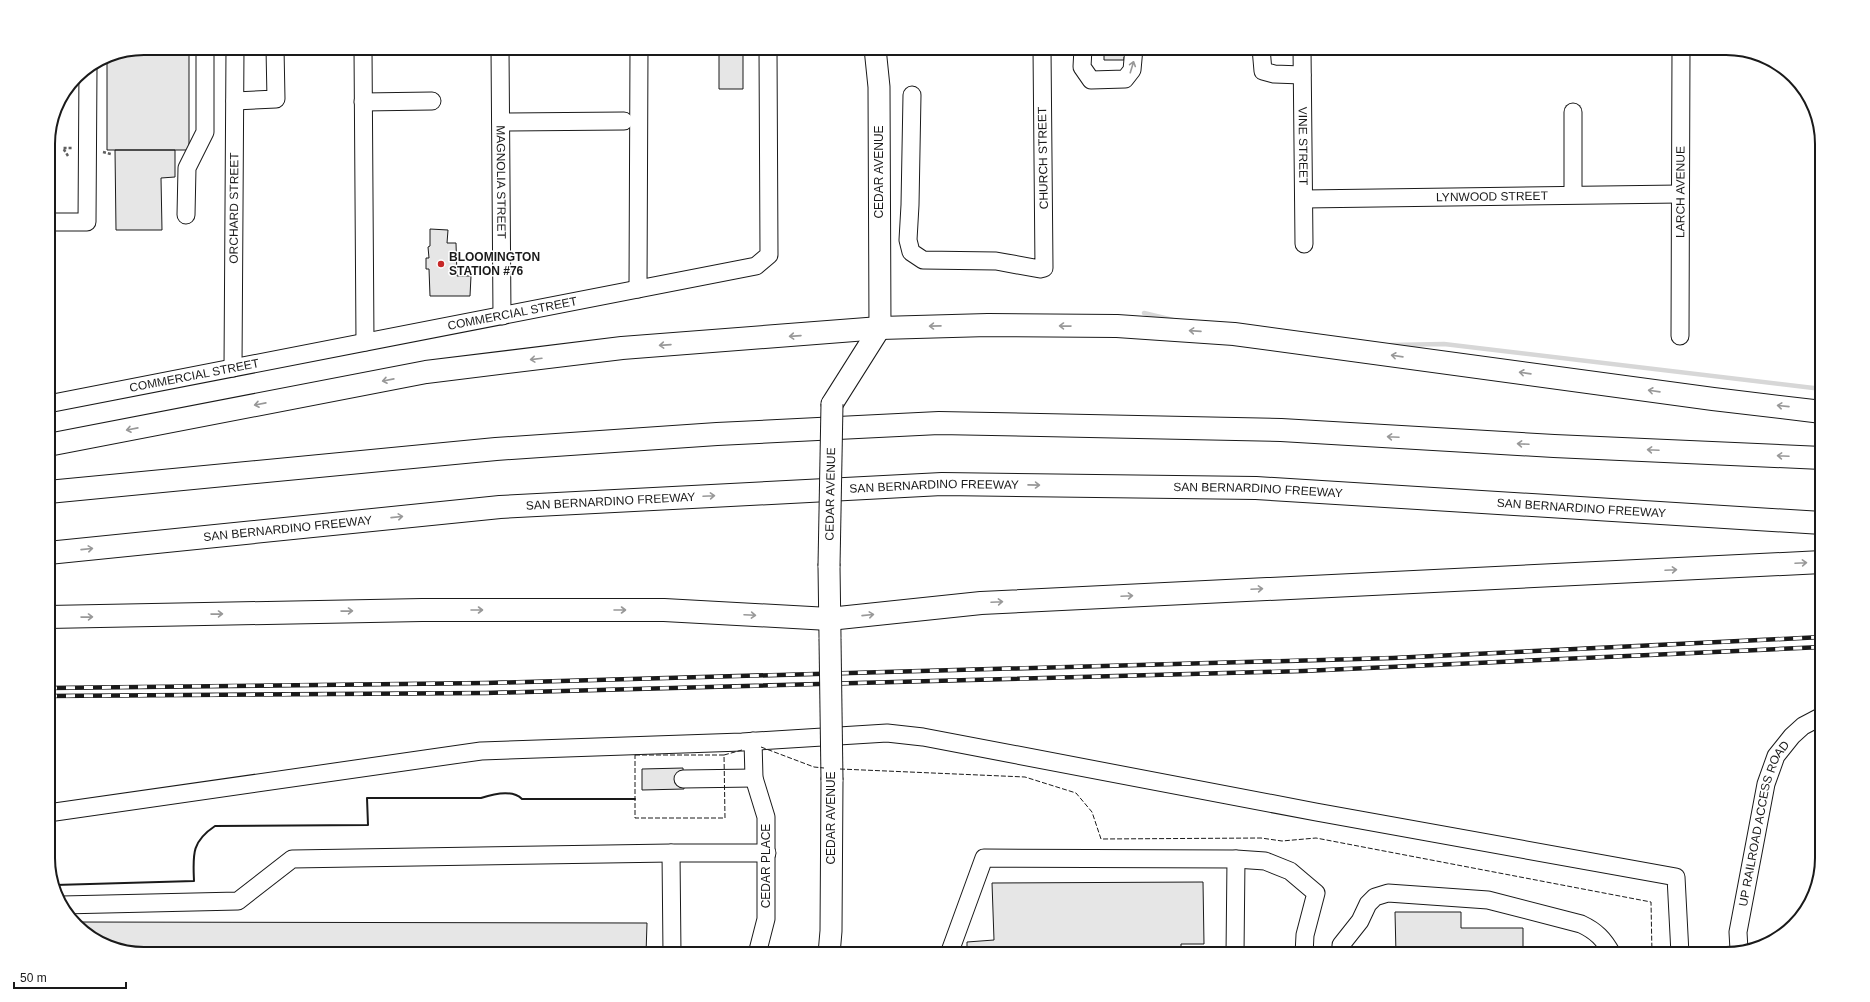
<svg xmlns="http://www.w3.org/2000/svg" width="1870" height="1002" viewBox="0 0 1870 1002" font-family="Arial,sans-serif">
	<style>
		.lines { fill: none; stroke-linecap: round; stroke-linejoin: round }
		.stream { stroke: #d7d7d7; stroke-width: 4.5 }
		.building { fill: #e6e6e6; stroke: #1a1a1a }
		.minor-casing { stroke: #1a1a1a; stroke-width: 19 }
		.major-casing { stroke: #1a1a1a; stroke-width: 23 }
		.highway-casing { stroke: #1a1a1a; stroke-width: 24 }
		.path { stroke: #5f5f5f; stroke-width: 2.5; stroke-dasharray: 3 2; stroke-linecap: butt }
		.minor { stroke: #fff; stroke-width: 17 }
		.major { stroke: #fff; stroke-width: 21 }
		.highway { stroke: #fff; stroke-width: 22 }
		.rail-casing { stroke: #1a1a1a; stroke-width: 4.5 }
		.rail { stroke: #fff; stroke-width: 3; stroke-dasharray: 9; stroke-linecap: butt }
		.major-bridge-casing { stroke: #1a1a1a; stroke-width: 23; stroke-linecap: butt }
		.major-bridge { stroke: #fff; stroke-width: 21 }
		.fence { stroke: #1a1a1a; stroke-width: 1; stroke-dasharray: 5 2; stroke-linecap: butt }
		.wall { stroke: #1a1a1a; stroke-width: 2 }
		.oneway { stroke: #989898 }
		.poi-dot { fill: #c62828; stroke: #fff; stroke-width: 1.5 }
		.labels { text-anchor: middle; stroke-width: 3; stroke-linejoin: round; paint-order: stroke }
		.street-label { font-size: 12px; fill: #1a1a1a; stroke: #fff }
		.poi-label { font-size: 12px; font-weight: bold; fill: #1a1a1a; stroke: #fff; text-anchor: start }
		.rim { fill: none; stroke: #1a1a1a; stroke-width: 2 }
	</style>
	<rect width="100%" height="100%" fill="#fff"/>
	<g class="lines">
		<path class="stream" d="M1144,313l29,7
			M1390,345l54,-1 378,45"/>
	</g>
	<path class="building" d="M144,48h45v102h-82v-95z
		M699,48h28v7h-29z
		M1104,48h26v9h-6v3h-20z
		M719,55h24v34h-24z
		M115,150h60v27l-14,1 1,52h-46z
		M430,229l18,1 -1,13h9l1,33h14l-1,20h-40l-1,-27h-3v-11h3l-1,-11 2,-1z
		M683,768l1,21 -42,1v-21z
		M1203,882l1,62h-23v10h-214v-12l27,-2 -2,-57z
		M1395,912h66v16h62v26h-127z
		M77,922l570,1 -1,31h-502l-43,-10z"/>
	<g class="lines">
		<g class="minor-casing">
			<g id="minor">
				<path d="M363,48l2,294"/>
				<path id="s1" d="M500,48l2,268"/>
				<path d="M1083,48l-1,19 9,13 34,-1 7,-9 2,-22"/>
				<path d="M1261,48l2,23 11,3 28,1"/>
				<path id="s2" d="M1302,48l2,196"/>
				<path d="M912,95l-2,110 -2,35 3,12 12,8 73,1 44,8 4,-1 -2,-220"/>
				<path d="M235,101l41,-2 -1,-51"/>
				<path d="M363,102l69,-1"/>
				<path d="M501,122l123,-1"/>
				<path d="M1573,194v-82"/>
				<path id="s3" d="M1304,199l376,-5"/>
				<path d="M186,215l1,-47 18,-36v-84"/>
				<path d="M48,222h39l1,-154"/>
				<path d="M638,289l1,-241"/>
				<path id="s4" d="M1680,336l1,-288"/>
				<path id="s5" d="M233,368l2,-320"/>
				<path id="s6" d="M48,404l708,-138 13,-11 -1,-207"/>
				<path d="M753,741l1,37 12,39v102l-9,35"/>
				<path d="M683,779l71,-1"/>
				<path d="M48,813l433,-62 261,-9 145,-9 36,4 393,75 360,65 4,77"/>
				<path d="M1236,859l29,2 25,10 26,22 -11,42 -1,19"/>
				<path d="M62,905l176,-4 54,-42 379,-6"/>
				<path id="s7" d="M1739,950l-1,-18 28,-148 10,-28 16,-20 11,-10 19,-10"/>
				<path d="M672,954l-1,-101h96"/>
				<path d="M949,954l35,-96 252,1 -1,95"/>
				<path d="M1341,954v-9l19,-24 8,-17 7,-7 13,-4 100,7 93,24c15,7 23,15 31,30"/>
			</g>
		</g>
		<g class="major-casing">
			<path id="major" d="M832,404l48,-76 -1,-241 -4,-39
				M829,566l1,71
				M829,954l2,-23 1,-151"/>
		</g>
		<g class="highway-casing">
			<g id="highway">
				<path d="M48,445l378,-73 196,-24 258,-20 108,-3 129,1 117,8 479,65 109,13"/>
				<path d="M48,492l448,-43 221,-15 222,-11 342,7 273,16 268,12"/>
				<path id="s8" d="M48,553l452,-46 442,-23 314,4 566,35"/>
				<path d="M48,617l374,-7h242l165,9 152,-16 841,-41"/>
			</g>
		</g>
		<path class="path" d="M103,152l8,2
			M68,156l-5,-8h10"/>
		<use href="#minor" class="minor"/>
		<use href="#major" class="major"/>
		<use href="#highway" class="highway"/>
		<g class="rail-casing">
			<path id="rail" d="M48,688l438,-5 907,-25 429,-21
				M48,696l438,-3 817,-22 519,-24"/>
		</g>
		<use href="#rail" class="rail"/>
		<g class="major-bridge-casing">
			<g id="major-bridge">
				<path id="s9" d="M829,566l3,-162"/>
				<path d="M830,639l2,141"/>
			</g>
		</g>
		<use href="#major-bridge" class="major-bridge"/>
		<path class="fence" d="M761,747l53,20 10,1
			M635,755h89l1,63h-90z
			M724,755l18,-5
			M840,769l185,8 51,16 16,19 9,27 160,-1 21,3 34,-3 335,64 1,52"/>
		<path class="wall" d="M55,885l139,-4c-1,-26 -3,-39 21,-55l153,-1 -1,-27h114c12,-4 31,-9 41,1h113"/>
	</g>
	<defs><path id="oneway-shaft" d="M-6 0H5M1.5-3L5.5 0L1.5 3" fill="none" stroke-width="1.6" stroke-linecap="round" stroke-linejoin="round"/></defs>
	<g class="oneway">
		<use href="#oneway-shaft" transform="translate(1132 67) rotate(-73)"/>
		<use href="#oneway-shaft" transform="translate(935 326) rotate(179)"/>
		<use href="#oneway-shaft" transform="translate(1065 326) rotate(-179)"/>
		<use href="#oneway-shaft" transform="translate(1195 331) rotate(-176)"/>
		<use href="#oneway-shaft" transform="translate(795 336) rotate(176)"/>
		<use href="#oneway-shaft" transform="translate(665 345) rotate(176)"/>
		<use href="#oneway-shaft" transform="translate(1397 356) rotate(-172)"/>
		<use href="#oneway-shaft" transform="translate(536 359) rotate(173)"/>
		<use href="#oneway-shaft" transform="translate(1525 373) rotate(-172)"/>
		<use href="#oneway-shaft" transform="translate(388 380) rotate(169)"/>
		<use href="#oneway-shaft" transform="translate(1654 391) rotate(-172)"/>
		<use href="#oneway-shaft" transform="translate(260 404) rotate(169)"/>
		<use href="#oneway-shaft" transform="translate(1783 406) rotate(-174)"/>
		<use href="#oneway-shaft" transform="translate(132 429) rotate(169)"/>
		<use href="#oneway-shaft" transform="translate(1393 437) rotate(-177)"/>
		<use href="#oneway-shaft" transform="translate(1523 444) rotate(-177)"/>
		<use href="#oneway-shaft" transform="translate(1653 450) rotate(-177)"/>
		<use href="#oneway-shaft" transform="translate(1783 456) rotate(-177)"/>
		<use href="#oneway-shaft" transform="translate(1034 485) rotate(1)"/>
		<use href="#oneway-shaft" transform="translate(709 496) rotate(-3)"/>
		<use href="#oneway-shaft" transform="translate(397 517) rotate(-6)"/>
		<use href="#oneway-shaft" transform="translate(87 549) rotate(-6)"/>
		<use href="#oneway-shaft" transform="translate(1801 563) rotate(-3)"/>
		<use href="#oneway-shaft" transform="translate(1671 570) rotate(-3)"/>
		<use href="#oneway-shaft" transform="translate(1257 589) rotate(-3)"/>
		<use href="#oneway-shaft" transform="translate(1127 596) rotate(-3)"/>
		<use href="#oneway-shaft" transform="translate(997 602) rotate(-3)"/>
		<use href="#oneway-shaft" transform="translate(477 610)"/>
		<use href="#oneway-shaft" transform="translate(620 610)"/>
		<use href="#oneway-shaft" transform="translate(347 611) rotate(-1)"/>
		<use href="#oneway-shaft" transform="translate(217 614) rotate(-1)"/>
		<use href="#oneway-shaft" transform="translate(750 615) rotate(3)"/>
		<use href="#oneway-shaft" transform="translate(868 615) rotate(-6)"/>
		<use href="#oneway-shaft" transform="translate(87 617) rotate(-1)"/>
	</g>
	<circle class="poi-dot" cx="441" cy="264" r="4"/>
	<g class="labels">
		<g class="street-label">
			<text dy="4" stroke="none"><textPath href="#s2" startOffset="98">VINE STREET</textPath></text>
			<text transform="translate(1043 158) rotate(-91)" y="4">CHURCH STREET</text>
			<text transform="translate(879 172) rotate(-90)" y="4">CEDAR AVENUE</text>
			<text dy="4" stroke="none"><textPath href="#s1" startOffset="134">MAGNOLIA STREET</textPath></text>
			<text dy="4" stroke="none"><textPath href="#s4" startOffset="144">LARCH AVENUE</textPath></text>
			<text dy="4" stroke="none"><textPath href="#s3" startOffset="188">LYNWOOD STREET</textPath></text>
			<text dy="4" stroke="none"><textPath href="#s5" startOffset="160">ORCHARD STREET</textPath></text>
			<text dy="4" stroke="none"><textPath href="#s6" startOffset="473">COMMERCIAL STREET</textPath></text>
			<text dy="4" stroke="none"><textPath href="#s6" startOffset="149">COMMERCIAL STREET</textPath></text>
			<text dy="4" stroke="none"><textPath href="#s8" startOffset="889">SAN BERNARDINO FREEWAY</textPath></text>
			<text dy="4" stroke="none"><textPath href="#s8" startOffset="1213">SAN BERNARDINO FREEWAY</textPath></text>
			<text dy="4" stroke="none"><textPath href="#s9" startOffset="72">CEDAR AVENUE</textPath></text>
			<text dy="4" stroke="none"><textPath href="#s8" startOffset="565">SAN BERNARDINO FREEWAY</textPath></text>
			<text dy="4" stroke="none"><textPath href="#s8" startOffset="1537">SAN BERNARDINO FREEWAY</textPath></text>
			<text dy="4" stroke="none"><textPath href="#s8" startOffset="241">SAN BERNARDINO FREEWAY</textPath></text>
			<text transform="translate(831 818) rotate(-90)" y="4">CEDAR AVENUE</text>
			<text dy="4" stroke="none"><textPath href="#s7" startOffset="130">UP RAILROAD ACCESS ROAD</textPath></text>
			<text transform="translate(766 866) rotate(-90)" y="4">CEDAR PLACE</text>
		</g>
		<g class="poi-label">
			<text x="449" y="261">BLOOMINGTON<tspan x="449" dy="14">STATION #76</tspan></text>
		</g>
	</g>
	<path d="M0 0H1870V1002H0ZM144 55H1726A89 89 0 0 1 1815 144V858A89 89 0 0 1 1726 947H144A89 89 0 0 1 55 858V144A89 89 0 0 1 144 55Z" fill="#fff" fill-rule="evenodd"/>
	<path class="rim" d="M144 55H1726A89 89 0 0 1 1815 144V858A89 89 0 0 1 1726 947H144A89 89 0 0 1 55 858V144A89 89 0 0 1 144 55Z"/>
	<path d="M14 982v6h112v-6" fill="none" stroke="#1a1a1a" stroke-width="2"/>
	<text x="20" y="982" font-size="12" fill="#1a1a1a" stroke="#ffffff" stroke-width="3" paint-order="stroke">50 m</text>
</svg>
